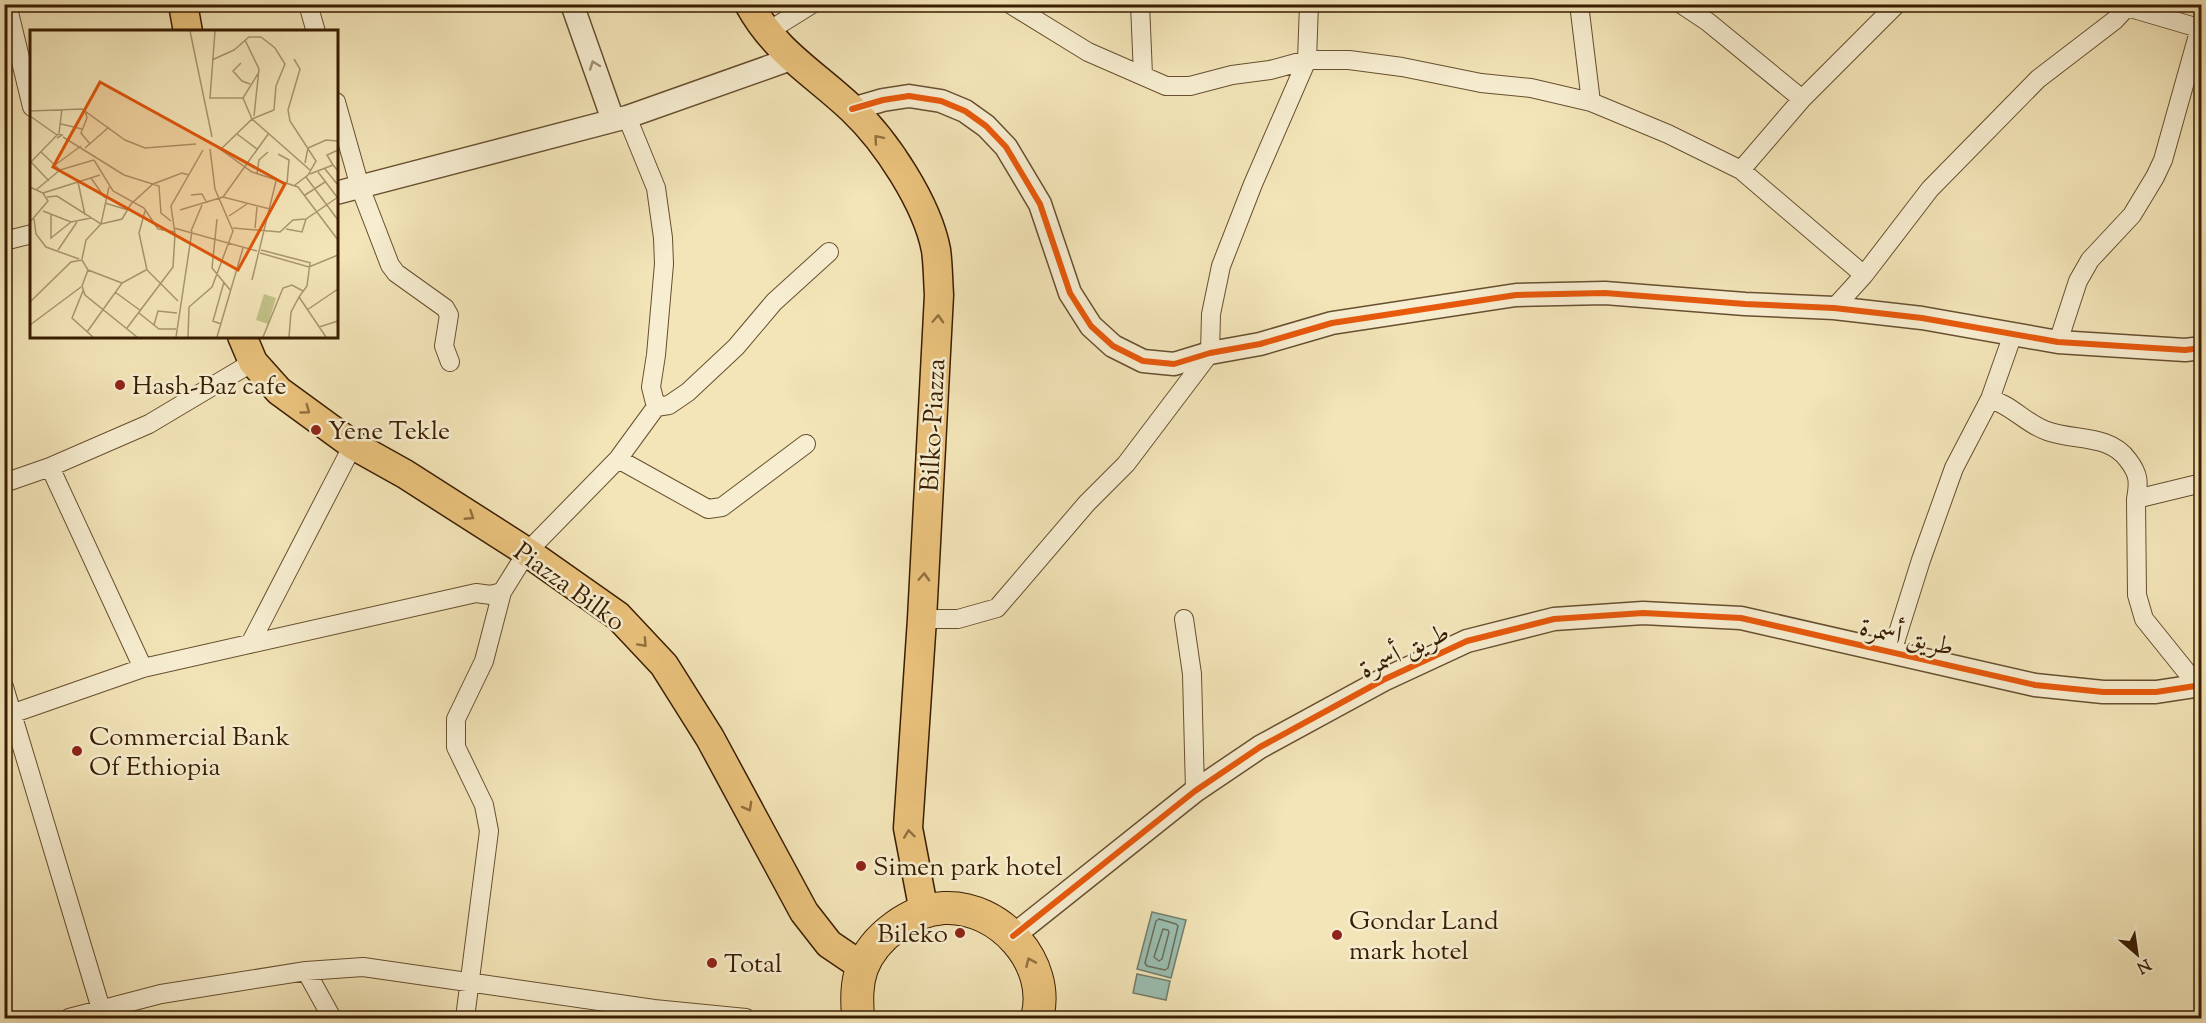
<svg xmlns="http://www.w3.org/2000/svg" width="2206" height="1023" viewBox="0 0 2206 1023" font-family="'Sorts Mill Goudy',Amiri,serif">
	<style>
		.water { fill: #9bbfb2; stroke: #747e6b; stroke-width: 1.5 }
		.lines { fill: none; stroke-linecap: round; stroke-linejoin: round }
		.shore { stroke: #6a6e5a; stroke-width: 1.5 }
		.minor-casing { stroke: #684f2f; stroke-width: 20 }
		.tertiary-casing { stroke: #684f2f; stroke-width: 25 }
		.primary-casing { stroke: #391d01; stroke-width: 31 }
		.trunk-casing { stroke: #391d01; stroke-width: 34 }
		.minor { stroke: #f7eed1; stroke-width: 18 }
		.tertiary { stroke: #f7eed1; stroke-width: 22 }
		.primary { stroke: #eac27c; stroke-width: 28 }
		.trunk { stroke: #eac27c; stroke-width: 32 }
		.cycleway-casing { stroke: #f7eed1; stroke-width: 10 }
		.cycleway { stroke: #e8590c; stroke-width: 6 }
		.oneway { stroke: #a29073 }
		.oneway2 { stroke: #92703e }
		.poi-dot { fill: #8f2418; stroke: #f7eed1; stroke-width: 2 }
		.labels { text-anchor: middle; stroke-width: 5; stroke-linejoin: round; paint-order: stroke }
		.poi-label { font-size: 26px; fill: #391d01; stroke: #f7eed1; text-anchor: start }
		.street-label { font-size: 26px; fill: #391d01; stroke: #f7eed1 }
		.inset-road { fill: none; stroke: #a9956f; stroke-width: 1.5 }
		.view { fill: #df560b; fill-opacity: 0.15; stroke: #df560b; stroke-width: 3 }
		.inset-edge { fill: none; stroke: #391d01; stroke-width: 3 }
	</style>
	<rect width="100%" height="100%" fill="#f3e5b8"/>
	<filter id="stains"><feTurbulence type="fractalNoise" baseFrequency=".00333" numOctaves="4"/><feColorMatrix values="0 0 0 0 .2 0 0 0 0 .09 0 0 0 0 .02 0 0 0 .5 -.17"/></filter>
	<radialGradient id="worn" r=".72"><stop offset=".6" stop-color="#630" stop-opacity="0"/><stop offset="1" stop-color="#630" stop-opacity=".3"/></radialGradient>
	<path class="water" d="M1152,912l34,8 -15,58 -34,-9z
		M1137,974l33,7 -4,19 -33,-7z"/>
	<g class="lines">
		<path class="shore" d="M1159,919l17,5 2,2 -10,42 -3,2 -18,-4 -2,-3 11,-42z
			M1163,929l5,1 1,2 -7,27 -3,2 -5,-4z"/>
		<g class="minor-casing">
			<path id="minor" d="M7,4l25,103
				M308,4l8,28
				M1010,4l78,48 78,34h24l42,-11 38,-5 37,-10h42l53,7 79,16 50,5 60,14 77,32 73,36 123,105
				M1140,4l3,71
				M1579,4l12,98
				M1681,4l27,18 94,77
				M767,32l45,-28
				M336,102l24,85 30,78 6,8 49,35 4,7 -5,31 6,16
				M627,117l29,71 7,50 1,26 -8,91 -5,32 5,20
				M1741,170l61,-71 95,-95
				M4,241l28,-7
				M1834,308l30,-33 66,-86 108,-110 77,-59 12,-13 75,22
				M2058,342l20,-61 12,-21 42,-45 23,-38 8,-17 37,-132
				M1990,399c22,6 36,25 57,32 27,10 63,3 81,29 11,14 11,22 8,39l1,96 7,24 54,67
				M618,459l90,50 14,-2 84,-63
				M50,467l93,201
				M4,483l46,-16 99,-43 104,-62
				M2136,499l66,-16
				M922,619h36l39,-11 90,-105 39,-39 84,-111 1,-39 10,-48 32,-82 54,-124 2,-56
				M1184,619l8,55 3,117
				M250,644l103,-199
				M1892,652l29,-92 33,-92 36,-69 23,-65
				M4,687l97,322
				M14,713l129,-45 333,-75 15,2 11,-3
				M306,971l26,47
				M69,1018l92,-24 145,-23 57,-4 291,42 92,9
				M465,1018l24,-187 -5,-26 -28,-58v-28l28,-58 18,-69 25,-40 91,-93 38,-52 13,-2 19,-13 48,-45 38,-45 55,-50"/>
		</g>
		<g class="tertiary-casing">
			<path id="tertiary" d="M572,4l41,116
				M852,109l31,-9 26,-4 32,5 24,10 21,15 20,21 34,57 30,89 21,33 22,20 30,15 31,3 36,-11 50,-9 72,-21 184,-28 89,-2 140,11 89,4 88,10 136,24 127,8 17,-2
				M336,193l291,-76 164,-58
				M1013,936l182,-145 65,-44 123,-67 84,-39 87,-22 89,-6 98,5 294,67 68,7h53l46,-7"/>
		</g>
		<g class="primary-casing">
			<path id="primary" d="M183,4l5,28
				M749,4c27,49 65,69 103,105 34,32 75,94 84,141 2,14 2,30 3,45l-17,324 -14,209 16,84
				M242,336l11,26 26,29 74,54 52,29 122,78 91,64 46,49 46,73 94,174 25,32 34,23"/>
		</g>
		<g class="trunk-casing">
			<path id="trunk" d="M858,1018c-1,-17 -2,-33 4,-50 12,-31 48,-58 82,-60 55,-3 108,55 93,110"/>
		</g>
		<use href="#minor" class="minor"/>
		<use href="#tertiary" class="tertiary"/>
		<use href="#primary" class="primary"/>
		<use href="#trunk" class="trunk"/>
		<g class="cycleway-casing">
			<path id="cycleway" d="M852,109l31,-9 26,-4 32,5 24,10 21,15 20,21 34,57 30,89 21,33 22,20 30,15 31,3 36,-11 50,-9 72,-21 184,-28 89,-2 140,11 89,4 88,10 136,24 127,8 17,-2
				M1013,936l182,-145 65,-44 123,-67 84,-39 87,-22 89,-6 98,5 294,67 68,7h53l46,-7"/>
		</g>
		<use href="#cycleway" class="cycleway"/>
	</g>
	<defs><path id="oneway-chevron" d="M-2-3.5L2.5 0L-2 3.5" fill="none" stroke-width="1.6" stroke-linecap="round" stroke-linejoin="round" transform="scale(1.5)"/></defs>
	<use class="oneway" href="#oneway-chevron" transform="translate(594 65) rotate(-110)"/>
	<g class="oneway2">
		<use href="#oneway-chevron" transform="translate(878 139) rotate(-130)"/>
		<use href="#oneway-chevron" transform="translate(938 319) rotate(-87)"/>
		<use href="#oneway-chevron" transform="translate(306 410) rotate(36)"/>
		<use href="#oneway-chevron" transform="translate(470 516) rotate(33)"/>
		<use href="#oneway-chevron" transform="translate(924 577) rotate(-87)"/>
		<use href="#oneway-chevron" transform="translate(643 643) rotate(47)"/>
		<use href="#oneway-chevron" transform="translate(748 807) rotate(61)"/>
		<use href="#oneway-chevron" transform="translate(909 834) rotate(-97)"/>
		<use href="#oneway-chevron" transform="translate(1030 962) rotate(-114)"/>
	</g>
	<g class="poi-dot">
		<circle cx="120" cy="385" r="6"/>
		<circle cx="316" cy="430" r="6"/>
		<circle cx="77" cy="751" r="6"/>
		<circle cx="861" cy="866" r="6"/>
		<circle cx="960" cy="933" r="6"/>
		<circle cx="1337" cy="935" r="6"/>
		<circle cx="712" cy="963" r="6"/>
	</g>
	<g class="labels">
		<g class="poi-label">
			<text x="132" y="394">Hash-Baz cafe</text>
			<text x="328" y="439">Yene Tekle</text>
			<text x="89" y="745">Commercial Bank<tspan x="89" dy="30">Of Ethiopia</tspan></text>
			<text x="873" y="875">Simen park hotel</text>
			<text x="1349" y="929">Gondar Land<tspan x="1349" dy="30">mark hotel</tspan></text>
			<text x="948" y="942" text-anchor="end">Bileko</text>
			<text x="724" y="972">Total</text>
		</g>
		<g class="street-label">
			<text transform="translate(932 425) rotate(-87)" y="9">Bilko-Piazza</text>
			<text transform="translate(570 586) rotate(36)" y="9">Piazza Bilko</text>
			<text transform="translate(1907 636) rotate(13)" y="9">طريق أسمرة</text>
			<text transform="translate(1404 650) rotate(-25)" y="9">طريق أسمرة</text>
		</g>
	</g>
	<g transform="translate(30 30)">
		<rect width="308" height="308" fill="#f3e5b8"/>
		<path d="M234,264l12,4 -8,26 -12,-4z" fill="#c3c289"/>
		<path class="inset-road" d="M160,1l22,106M215,10l14,29 -5,47M264,29l6,10 -12,41 2,11 26,40 -8,14 -13,10M182,30l22,-10 15,-13h12l14,11 10,16 -9,22 -2,24 -22,9 58,51M211,33l-8,8 9,10 8,3M179,68h34l9,21 -31,30M180,68l5,-67M213,68l16,-26M55,80l2,8 -6,15 9,11M0,81l52,-2 43,31 20,8 51,-4M0,86l27,19M31,94l21,5M29,103l3,-24M207,104l20,15M33,107l61,38 35,11 2,27 10,8M183,114l39,28 46,15 40,53M55,118l24,-21M11,122l19,18 34,-10M248,124l11,6 -2,23M64,130l19,31 31,17 14,21 17,3M1,132l18,19M0,133l28,-29 4,1 -5,3M275,133l3,-15 18,-8 12,1M25,135l26,-19M303,135l-6,-10 11,-5M295,139l13,16M288,142l19,25M227,144l2,-14 9,-8M280,144l23,-9 5,6M276,147l32,43M61,148l14,20M48,152l7,33M0,157l13,6 5,8 -18,21M6,160l24,-20M13,163l57,-18M161,165l11,-1 5,9M275,165l20,-13M17,167l10,-1 44,28 21,-5 9,-15 22,-20 29,-11 7,2M193,167l47,12M75,173l23,7M150,180l43,-13 46,-64M13,181l28,11 20,-4M115,181l-6,22 8,37 31,31M21,185v23l20,-16M199,186l18,-12M4,189l2,15 10,13 33,12M187,189l-5,49 19,23M144,198l83,23M203,198l47,4 13,-12 13,-1 32,-22M225,198l2,-21M256,199l16,3 4,-13M161,201l11,-26M28,220l19,-28M231,220l50,13M230,223l49,14 29,-12M52,229l4,-19 15,-16 8,-37M280,233l-3,23 -8,11 27,40M58,240l34,13M222,250l24,-99M53,261l-11,27 21,19M85,262l26,19M0,272l41,-40 11,-2 6,10 -6,16 3,9 52,42M277,280l31,-21M109,283l20,16h17M191,294l-8,-3 11,-39M0,295l51,-38M124,295l4,-14 19,2M289,297l19,-6M97,298l46,-61 2,-33 -4,-28 32,-56M57,302l35,-49 24,-13M146,307l16,-106M158,307l1,-30 23,-20 21,-56 -18,-42 -5,-40M187,307l26,-89M233,307l20,-49 9,-3 11,6M259,307l2,-25 8,-15"/>
		<path class="view" d="M70,52l185,102 -47,86 -185,-103z"/>
		<rect width="308" height="308" class="inset-edge"/>
	</g>
	<rect width="2206" height="1023" fill="none" stroke="#f3e5b8" stroke-width="24"/>
	<rect x="6" y="6" width="2194" height="1011" fill="none" stroke="#391d01" stroke-width="3"/>
	<rect x="12" y="12" width="2182" height="999" fill="none" stroke="#391d01" stroke-width="1.5"/>
	<g transform="translate(2137 954) rotate(151)" stroke="#f7eed1" stroke-width="4.5" paint-order="stroke">
	<path d="M0-4.5L10 22L0 15L-10 22Z" fill="#391d01"/>
	<text y="-9" font-size="16" font-weight="bold" text-anchor="middle" fill="#391d01">N</text>
	</g>
	<rect width="100%" height="100%" filter="url(#stains)"/>
	<rect width="100%" height="100%" fill="url(#worn)"/>
</svg>
